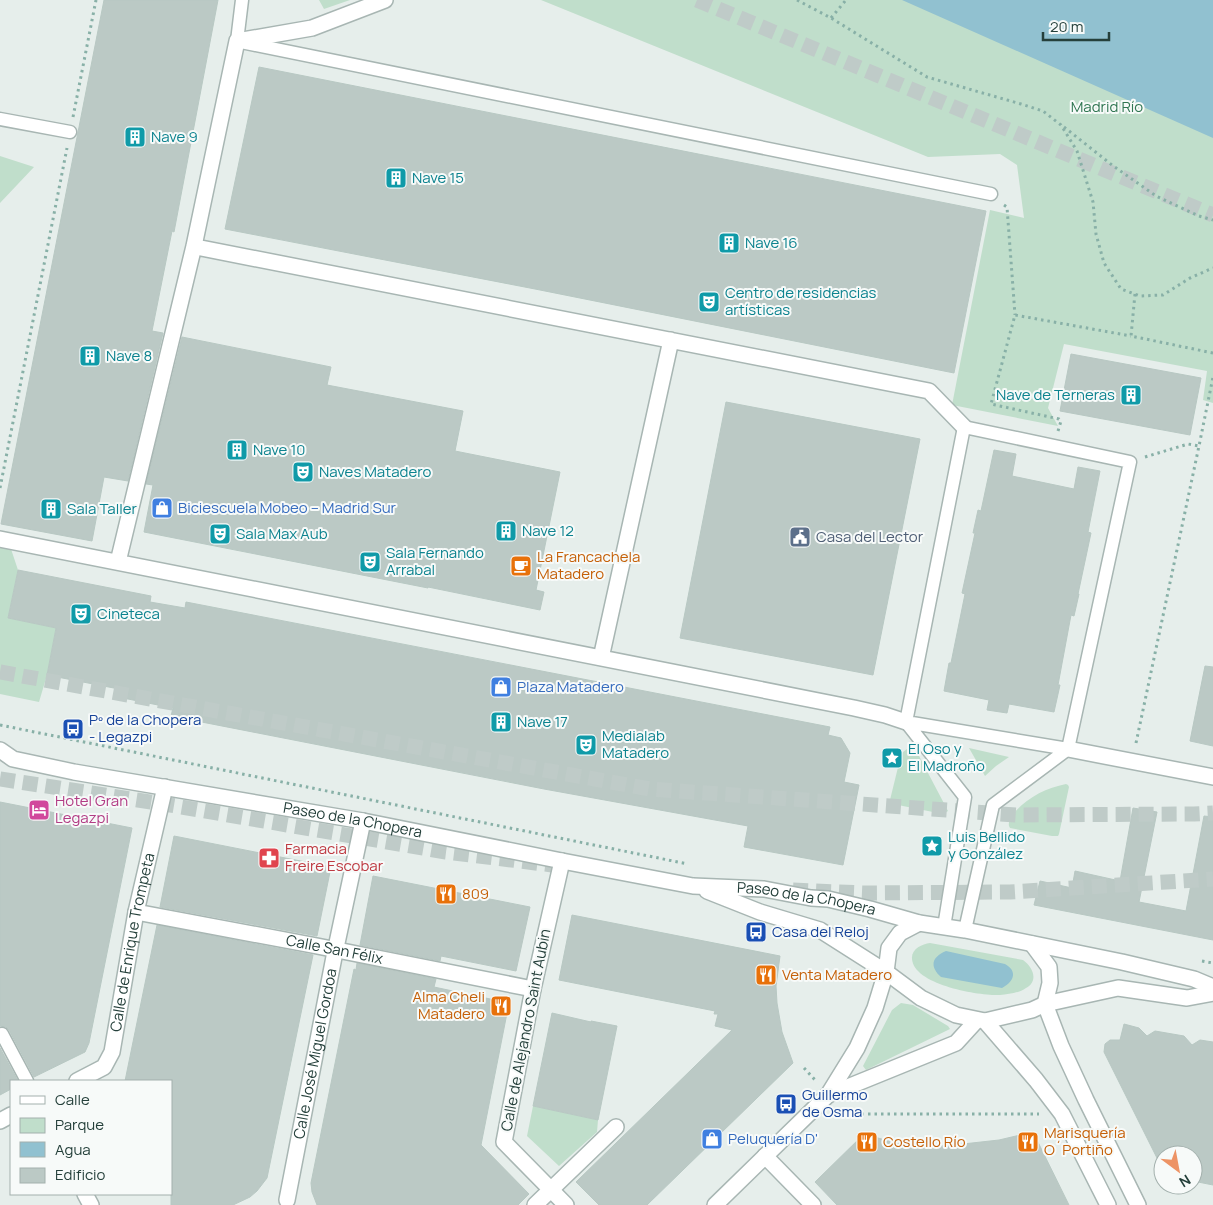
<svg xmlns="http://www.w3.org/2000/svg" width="1213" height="1205" viewBox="0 0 1213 1205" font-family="Manrope,sans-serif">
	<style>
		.green { fill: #c0decb }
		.water { fill: #91c1d0 }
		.building { fill: #bbc9c5; stroke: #b8c8c3 }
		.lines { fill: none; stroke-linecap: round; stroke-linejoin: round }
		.motorway-tunnel { stroke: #bfcbc8; stroke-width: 15; stroke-dasharray: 15 8; stroke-linecap: butt }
		.service-casing { stroke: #a8b6b3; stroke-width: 15 }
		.pedestrian-casing { stroke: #a8b6b3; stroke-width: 18 }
		.minor-casing { stroke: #a8b6b3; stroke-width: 18 }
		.tertiary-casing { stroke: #a8b6b3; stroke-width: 18 }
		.path { stroke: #88b0a7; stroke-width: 3; stroke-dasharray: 2.5 4; stroke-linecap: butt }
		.service { stroke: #fff; stroke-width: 12 }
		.pedestrian { stroke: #fff; stroke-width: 15 }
		.minor { stroke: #fff; stroke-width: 15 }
		.tertiary { stroke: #fff; stroke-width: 15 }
		.labels { text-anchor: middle; stroke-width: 4; stroke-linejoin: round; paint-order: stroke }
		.park-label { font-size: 15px; fill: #307652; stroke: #f7faf9 }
		.culture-label { font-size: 15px; fill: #0d838f; stroke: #f7faf9; text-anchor: start }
		.shop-label { font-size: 15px; fill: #366cbe; stroke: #f7faf9; text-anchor: start }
		.service-label { font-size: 15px; fill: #4e5e75; stroke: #f7faf9; text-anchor: start }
		.food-label { font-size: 15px; fill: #c56008; stroke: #f7faf9; text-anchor: start }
		.transit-label { font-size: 15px; fill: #164399; stroke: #f7faf9; text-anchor: start }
		.hotel-label { font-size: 15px; fill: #b23c85; stroke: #f7faf9; text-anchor: start }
		.street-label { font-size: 15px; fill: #25403b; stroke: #f7faf9 }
		.health-label { font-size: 15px; fill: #be3a42; stroke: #f7faf9; text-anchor: start }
	</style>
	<rect width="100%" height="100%" fill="#e6eeeb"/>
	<path class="green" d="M319,0h31l-26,9z
		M541,0h672v403l-10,-3 4,-29 -143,-27 -16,64 10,18 -106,-21 38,-195 34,8 -7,-53 -17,-11 -72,3z
		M0,156l34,11 -34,36z
		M0,547l11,2 7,21 -10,48 48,10 -9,47 -8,27 -39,-8z
		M969,748l40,9 -13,9 -11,10z
		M907,749h4l6,3 31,59 -5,3 -50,-10 -3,-4 11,-45 2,-3z
		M1066,784l2,1 1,2 -10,47 -1,2h-6l-42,-8 -1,-2c-1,-5 2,-9 5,-13 14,-16 32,-25 52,-29z
		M930,943l93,17c10,7 16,21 3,28 -7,5 -17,6 -26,7 -21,1 -86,-10 -88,-36 -1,-10 10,-15 18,-16z
		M901,1003l12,2 35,21 2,3 -84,41 -3,-4 29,-56z
		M533,1106l65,14 -1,12 -38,34 -32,-30z"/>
	<path class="water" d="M902,0h311v138z
		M946,951l59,13c13,7 9,18 -3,24l-61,-11c-12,-11 -9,-20 5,-26z"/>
	<path class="building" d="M104,0h114l-44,232 -2,-1 -20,100 11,2 -35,148 -24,-4 -12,64 -91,-17z
		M259,67l727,144 -32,162 -419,-84 -310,-60z
		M182,337l149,30 -4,18 136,26 -8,40 105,21 -24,118 8,2 -4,18 -112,-23v1l-284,-56 9,-47 -7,-1z
		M1071,354l130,24 -11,57 -130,-24z
		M726,402l194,37 -47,236 -193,-37z
		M994,450l22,4 -4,22 62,13 4,-22 22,4 -12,61 3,1 -13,61h1l-5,22 -3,-1 -13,70h2l-6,27 -45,-8 -2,9 -20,-3 2,-10 -45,-9 5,-28h2l14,-69 -3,-1 13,-60h-2l5,-23 3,1z
		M18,570l133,26 -1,6 35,6 1,-6 644,125 -2,8 13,3 9,15 -6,29 15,3 -16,80 -99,-18 4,-21 -204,-37 -373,-73 2,-8 -50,-10 1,-8 -77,-15 9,-47 -48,-10z
		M1205,666l8,1v79l-23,-5z
		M0,802l132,26 -43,215 -4,9 -51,25 -25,-47 -3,-3 -6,-1z
		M1133,808l24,4 -18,90 47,9 18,-95 9,1v123l-179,-35 6,-24 32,7 3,-17 45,10z
		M174,836l157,31 -14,69 -157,-29z
		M373,876l157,31 -14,64 -75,-15 -1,5 -80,-16z
		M572,915l208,41 -4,30 1,17 5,29 11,31 -146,142h-48l-23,-23 156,-152 -17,-4 3,-12h-4l1,-3 -156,-31z
		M157,925l156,30 -46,223 -10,13 -7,6 -17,8h-62v-124h-46z
		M357,963l79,16 -2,8 75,16 -28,142 48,49 -11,11h-201l-5,-13 -1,-9 43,-214 2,1z
		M552,1013l39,9v-1l26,5 -19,94 -65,-14z
		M1124,1024l15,4 8,8 8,-5 29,5 8,9 8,-5 13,2v143l-20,-4v-26h-30v15l-59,-118 1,-8 5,-4h10z
		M0,1048l18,33h-7v8l-11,6z
		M1033,1132l36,73h-232l-22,-23 49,-48 35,10 46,2 54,-6z"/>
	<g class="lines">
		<path class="motorway-tunnel" d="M697,0l516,215
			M0,672l650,117 366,26 178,-1 19,-1
			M0,779l164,25 282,48 106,13
			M793,890l70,3 147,-1 203,-13"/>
		<g class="service-casing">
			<path id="service" d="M242,0l-5,41 4,1 750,152
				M0,119l70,13
				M906,722l58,-295 166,35 -62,287
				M944,927l21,-130 -59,-75 162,27 -75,56 -28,125
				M2,1034l25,47"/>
		</g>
		<g class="pedestrian-casing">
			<path id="pedestrian" d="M194,246l7,2 728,143 35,36
				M0,539l854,169 31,7 21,7
				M118,562l76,-316 43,-205 75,-13 73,-28
				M601,658l70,-318
				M1068,749l145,28
				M765,1156l48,49"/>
		</g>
		<g class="minor-casing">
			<g id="minor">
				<path d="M562,861l-29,128 -29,153 62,63"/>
				<path id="s1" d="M136,912l181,34 216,43"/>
				<path id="s2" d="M77,1081l27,-14 8,-15 24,-140 29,-125"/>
				<path d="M0,1121l11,-6"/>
				<path d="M85,1194l6,11"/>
				<path id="s3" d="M287,1200l47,-243 29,-136"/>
				<path d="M535,1205l81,-78"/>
			</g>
		</g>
		<g class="tertiary-casing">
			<g id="tertiary">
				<path id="s4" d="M0,750l13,9 61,13 289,49 199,40 131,25 71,3 47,9 17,1 42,10 49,14 46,7 157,32 72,17 19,8"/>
				<path d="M707,891l53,21 60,18 66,42 35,26 35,17 29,6 47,-11 13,-6 73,-16 69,10 26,-5"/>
				<path d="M1032,944l17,23 1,16 -5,21"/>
				<path d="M1045,1004l16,42 25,54 52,105"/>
				<path d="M985,1021l51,59 26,34 46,91"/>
				<path d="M828,1095l128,-52 21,-23"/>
				<path d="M715,1205l113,-110 29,-47 18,-40 11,-36 3,-24 11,-15 19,-10"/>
			</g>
		</g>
		<path class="path" d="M797,0l34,18 96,59 94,27 22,7 18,14 16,26 16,51 3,32 8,29 17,26 19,7 23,-1 27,-17 23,-10
			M831,18l15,-18
			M73,117l23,-117
			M1064,127l48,38 44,31 43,20 14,4
			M1004,205l3,2 8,108
			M1135,294l-4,42 82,17
			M1058,431l3,-10 -2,-2 -68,-15 24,-89 116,21
			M1145,457l43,-13 11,2
			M0,488l67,-340
			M0,725l688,139
			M1136,743l63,-297 14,-69
			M1202,961l11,2
			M804,1068l12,13
			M842,1114h197"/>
		<use href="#service" class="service"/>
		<use href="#pedestrian" class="pedestrian"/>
		<use href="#minor" class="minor"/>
		<use href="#tertiary" class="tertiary"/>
	</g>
	<defs>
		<g id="building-square" transform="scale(1.125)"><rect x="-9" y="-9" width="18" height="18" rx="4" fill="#0f9aa8" stroke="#f7faf9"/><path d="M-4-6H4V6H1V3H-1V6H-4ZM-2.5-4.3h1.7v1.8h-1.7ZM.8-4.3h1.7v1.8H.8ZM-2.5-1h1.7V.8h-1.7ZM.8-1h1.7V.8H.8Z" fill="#fff"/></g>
		<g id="theatre-square" transform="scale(1.125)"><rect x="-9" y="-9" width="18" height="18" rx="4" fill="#0f9aa8" stroke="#f7faf9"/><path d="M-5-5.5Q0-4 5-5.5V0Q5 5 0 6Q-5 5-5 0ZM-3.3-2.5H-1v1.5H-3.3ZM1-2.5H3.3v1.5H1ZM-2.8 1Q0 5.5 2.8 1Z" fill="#fff"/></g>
		<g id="shop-square" transform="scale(1.125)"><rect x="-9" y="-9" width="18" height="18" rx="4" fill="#3f7fe0" stroke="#f7faf9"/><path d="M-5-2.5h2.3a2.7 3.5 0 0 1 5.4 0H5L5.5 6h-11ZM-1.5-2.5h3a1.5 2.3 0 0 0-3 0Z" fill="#fff"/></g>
		<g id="civic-square" transform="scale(1.125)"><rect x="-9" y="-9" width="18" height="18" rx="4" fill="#5c6f8a" stroke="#f7faf9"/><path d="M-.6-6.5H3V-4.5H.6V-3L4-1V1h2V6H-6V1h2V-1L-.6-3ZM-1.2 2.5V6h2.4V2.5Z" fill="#fff"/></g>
		<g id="cafe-square" transform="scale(1.125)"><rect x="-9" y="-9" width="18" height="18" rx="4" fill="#e8710a" stroke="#f7faf9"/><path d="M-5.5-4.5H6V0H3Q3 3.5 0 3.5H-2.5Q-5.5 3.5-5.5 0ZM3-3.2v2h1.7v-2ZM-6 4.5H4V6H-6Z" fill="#fff"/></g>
		<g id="bus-square" transform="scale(1.125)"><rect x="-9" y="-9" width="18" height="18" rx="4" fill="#1a4fb4" stroke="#f7faf9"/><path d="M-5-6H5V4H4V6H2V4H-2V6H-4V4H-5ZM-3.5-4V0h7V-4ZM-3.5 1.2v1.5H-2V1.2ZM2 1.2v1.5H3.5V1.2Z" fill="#fff"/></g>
		<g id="sight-square" transform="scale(1.125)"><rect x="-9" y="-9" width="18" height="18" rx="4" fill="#0f9aa8" stroke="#f7faf9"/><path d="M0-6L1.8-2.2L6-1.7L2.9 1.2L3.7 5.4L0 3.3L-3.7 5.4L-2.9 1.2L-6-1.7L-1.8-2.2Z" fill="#fff"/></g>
		<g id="hotel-square" transform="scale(1.125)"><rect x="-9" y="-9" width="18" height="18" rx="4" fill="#d1479c" stroke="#f7faf9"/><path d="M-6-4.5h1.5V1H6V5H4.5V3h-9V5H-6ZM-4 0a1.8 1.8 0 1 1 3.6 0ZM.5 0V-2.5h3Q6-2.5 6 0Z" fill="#fff"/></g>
		<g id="pharmacy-square" transform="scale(1.125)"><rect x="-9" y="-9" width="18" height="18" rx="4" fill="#e0444e" stroke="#f7faf9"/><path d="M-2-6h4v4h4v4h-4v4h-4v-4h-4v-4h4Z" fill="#fff"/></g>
		<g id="restaurant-square" transform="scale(1.125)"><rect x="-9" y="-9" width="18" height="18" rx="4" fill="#e8710a" stroke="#f7faf9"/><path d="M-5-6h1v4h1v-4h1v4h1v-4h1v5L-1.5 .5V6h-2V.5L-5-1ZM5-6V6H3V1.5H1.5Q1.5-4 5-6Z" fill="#fff"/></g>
	</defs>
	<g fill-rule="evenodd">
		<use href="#building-square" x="135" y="137"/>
		<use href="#building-square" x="396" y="178"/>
		<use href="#building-square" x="729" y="243"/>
		<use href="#theatre-square" x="709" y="302"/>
		<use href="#building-square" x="90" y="356"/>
		<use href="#building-square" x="1131" y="395"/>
		<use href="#building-square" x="237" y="450"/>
		<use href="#theatre-square" x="303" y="472"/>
		<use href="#shop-square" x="162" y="508"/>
		<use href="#building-square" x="51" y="509"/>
		<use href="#building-square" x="506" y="531"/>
		<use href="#theatre-square" x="220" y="534"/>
		<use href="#civic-square" x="800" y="537"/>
		<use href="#theatre-square" x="370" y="562"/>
		<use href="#cafe-square" x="521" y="566"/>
		<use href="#theatre-square" x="81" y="614"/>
		<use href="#shop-square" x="501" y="687"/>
		<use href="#building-square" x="501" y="722"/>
		<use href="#bus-square" x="73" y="729"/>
		<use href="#theatre-square" x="586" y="745"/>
		<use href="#sight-square" x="892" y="758"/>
		<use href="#hotel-square" x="39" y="810"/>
		<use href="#sight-square" x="932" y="846"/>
		<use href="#pharmacy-square" x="269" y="858"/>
		<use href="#restaurant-square" x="446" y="894"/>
		<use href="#bus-square" x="756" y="932"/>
		<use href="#restaurant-square" x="766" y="975"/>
		<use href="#restaurant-square" x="501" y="1006"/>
		<use href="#bus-square" x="786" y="1104"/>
		<use href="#shop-square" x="712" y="1139"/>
		<use href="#restaurant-square" x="867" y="1142"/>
		<use href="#restaurant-square" x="1028" y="1142"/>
	</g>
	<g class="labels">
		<g class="park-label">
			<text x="1107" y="112">Madrid Río</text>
		</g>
		<g class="culture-label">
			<text x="151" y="142">Nave 9</text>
			<text x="412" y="183">Nave 15</text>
			<text x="745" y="248">Nave 16</text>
			<text x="725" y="298">Centro de residencias<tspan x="725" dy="17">artísticas</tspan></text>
			<text x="106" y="361">Nave 8</text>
			<text x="1115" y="400" text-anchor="end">Nave de Terneras</text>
			<text x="253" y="455">Nave 10</text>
			<text x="319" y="477">Naves Matadero</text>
			<text x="67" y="514">Sala Taller</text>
			<text x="522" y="536">Nave 12</text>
			<text x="236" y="539">Sala Max Aub</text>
			<text x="386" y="558">Sala Fernando<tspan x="386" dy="17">Arrabal</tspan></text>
			<text x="97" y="619">Cineteca</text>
			<text x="517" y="727">Nave 17</text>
			<text x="602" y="741">Medialab<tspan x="602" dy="17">Matadero</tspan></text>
			<text x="908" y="754">El Oso y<tspan x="908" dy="17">El Madroño</tspan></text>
			<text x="948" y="842">Luis Bellido<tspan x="948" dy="17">y González</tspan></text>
		</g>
		<g class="shop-label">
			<text x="178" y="513">Biciescuela Mobeo – Madrid Sur</text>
			<text x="517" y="692">Plaza Matadero</text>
			<text x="728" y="1144">Peluquería D'</text>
		</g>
		<g class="service-label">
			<text x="816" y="542">Casa del Lector</text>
		</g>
		<g class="food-label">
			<text x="537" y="562">La Francachela<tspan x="537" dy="17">Matadero</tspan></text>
			<text x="462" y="899">809</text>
			<text x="782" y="980">Venta Matadero</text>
			<text x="485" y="1002" text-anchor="end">Alma Cheli<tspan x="485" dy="17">Matadero</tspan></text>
			<text x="1044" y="1138">Marisquería<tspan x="1044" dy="17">O´Portiño</tspan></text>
			<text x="883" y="1147">Costello Río</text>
		</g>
		<g class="transit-label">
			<text x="89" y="725">Pº de la Chopera<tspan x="89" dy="17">- Legazpi</tspan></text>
			<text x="772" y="937">Casa del Reloj</text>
			<text x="802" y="1100">Guillermo<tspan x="802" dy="17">de Osma</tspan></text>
		</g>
		<g class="hotel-label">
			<text x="55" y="806">Hotel Gran<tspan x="55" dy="17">Legazpi</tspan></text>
		</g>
		<g class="street-label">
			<text dy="5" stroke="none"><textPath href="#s4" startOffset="361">Paseo de la Chopera</textPath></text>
			<text dy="5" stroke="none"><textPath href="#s4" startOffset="822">Paseo de la Chopera</textPath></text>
			<text dy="5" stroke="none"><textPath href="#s2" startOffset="159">Calle de Enrique Trompeta</textPath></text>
			<text dy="5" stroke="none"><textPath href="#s1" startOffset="202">Calle San Félix</textPath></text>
			<text transform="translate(526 1030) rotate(-79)" y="5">Calle de Alejandro Saint Aubin</text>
			<text dy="5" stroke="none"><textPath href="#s3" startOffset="149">Calle José Miguel Gordoa</textPath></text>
		</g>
		<g class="health-label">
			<text x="285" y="854">Farmacia<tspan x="285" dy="17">Freire Escobar</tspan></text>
		</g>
	</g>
	<rect x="10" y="1080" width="162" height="115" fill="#f7faf9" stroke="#a3b0ad"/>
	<rect x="20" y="1096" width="25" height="8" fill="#ffffff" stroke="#a3b0ad"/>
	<text x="55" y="1105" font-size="15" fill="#25403b">Calle</text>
	<rect x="20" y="1118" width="25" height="15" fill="#c0decb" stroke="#a3b0ad"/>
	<text x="55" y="1130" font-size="15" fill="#25403b">Parque</text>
	<rect x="20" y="1142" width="25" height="15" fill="#91c1d0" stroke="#a3b0ad"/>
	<text x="55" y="1155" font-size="15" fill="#25403b">Agua</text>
	<rect x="20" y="1168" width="25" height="15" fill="#bbc9c5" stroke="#a3b0ad"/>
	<text x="55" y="1180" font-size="15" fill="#25403b">Edificio</text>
	<g transform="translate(1178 1170) rotate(148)"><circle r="24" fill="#f7faf9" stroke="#a3b0ad"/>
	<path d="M0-4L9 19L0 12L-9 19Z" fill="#ed9365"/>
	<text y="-8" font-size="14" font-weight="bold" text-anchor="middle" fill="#25403b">N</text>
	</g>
	<path d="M1043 32v8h66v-8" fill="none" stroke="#25403b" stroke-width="2.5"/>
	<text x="1050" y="32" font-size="15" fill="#25403b" stroke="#f7faf9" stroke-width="4" paint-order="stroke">20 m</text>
</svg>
